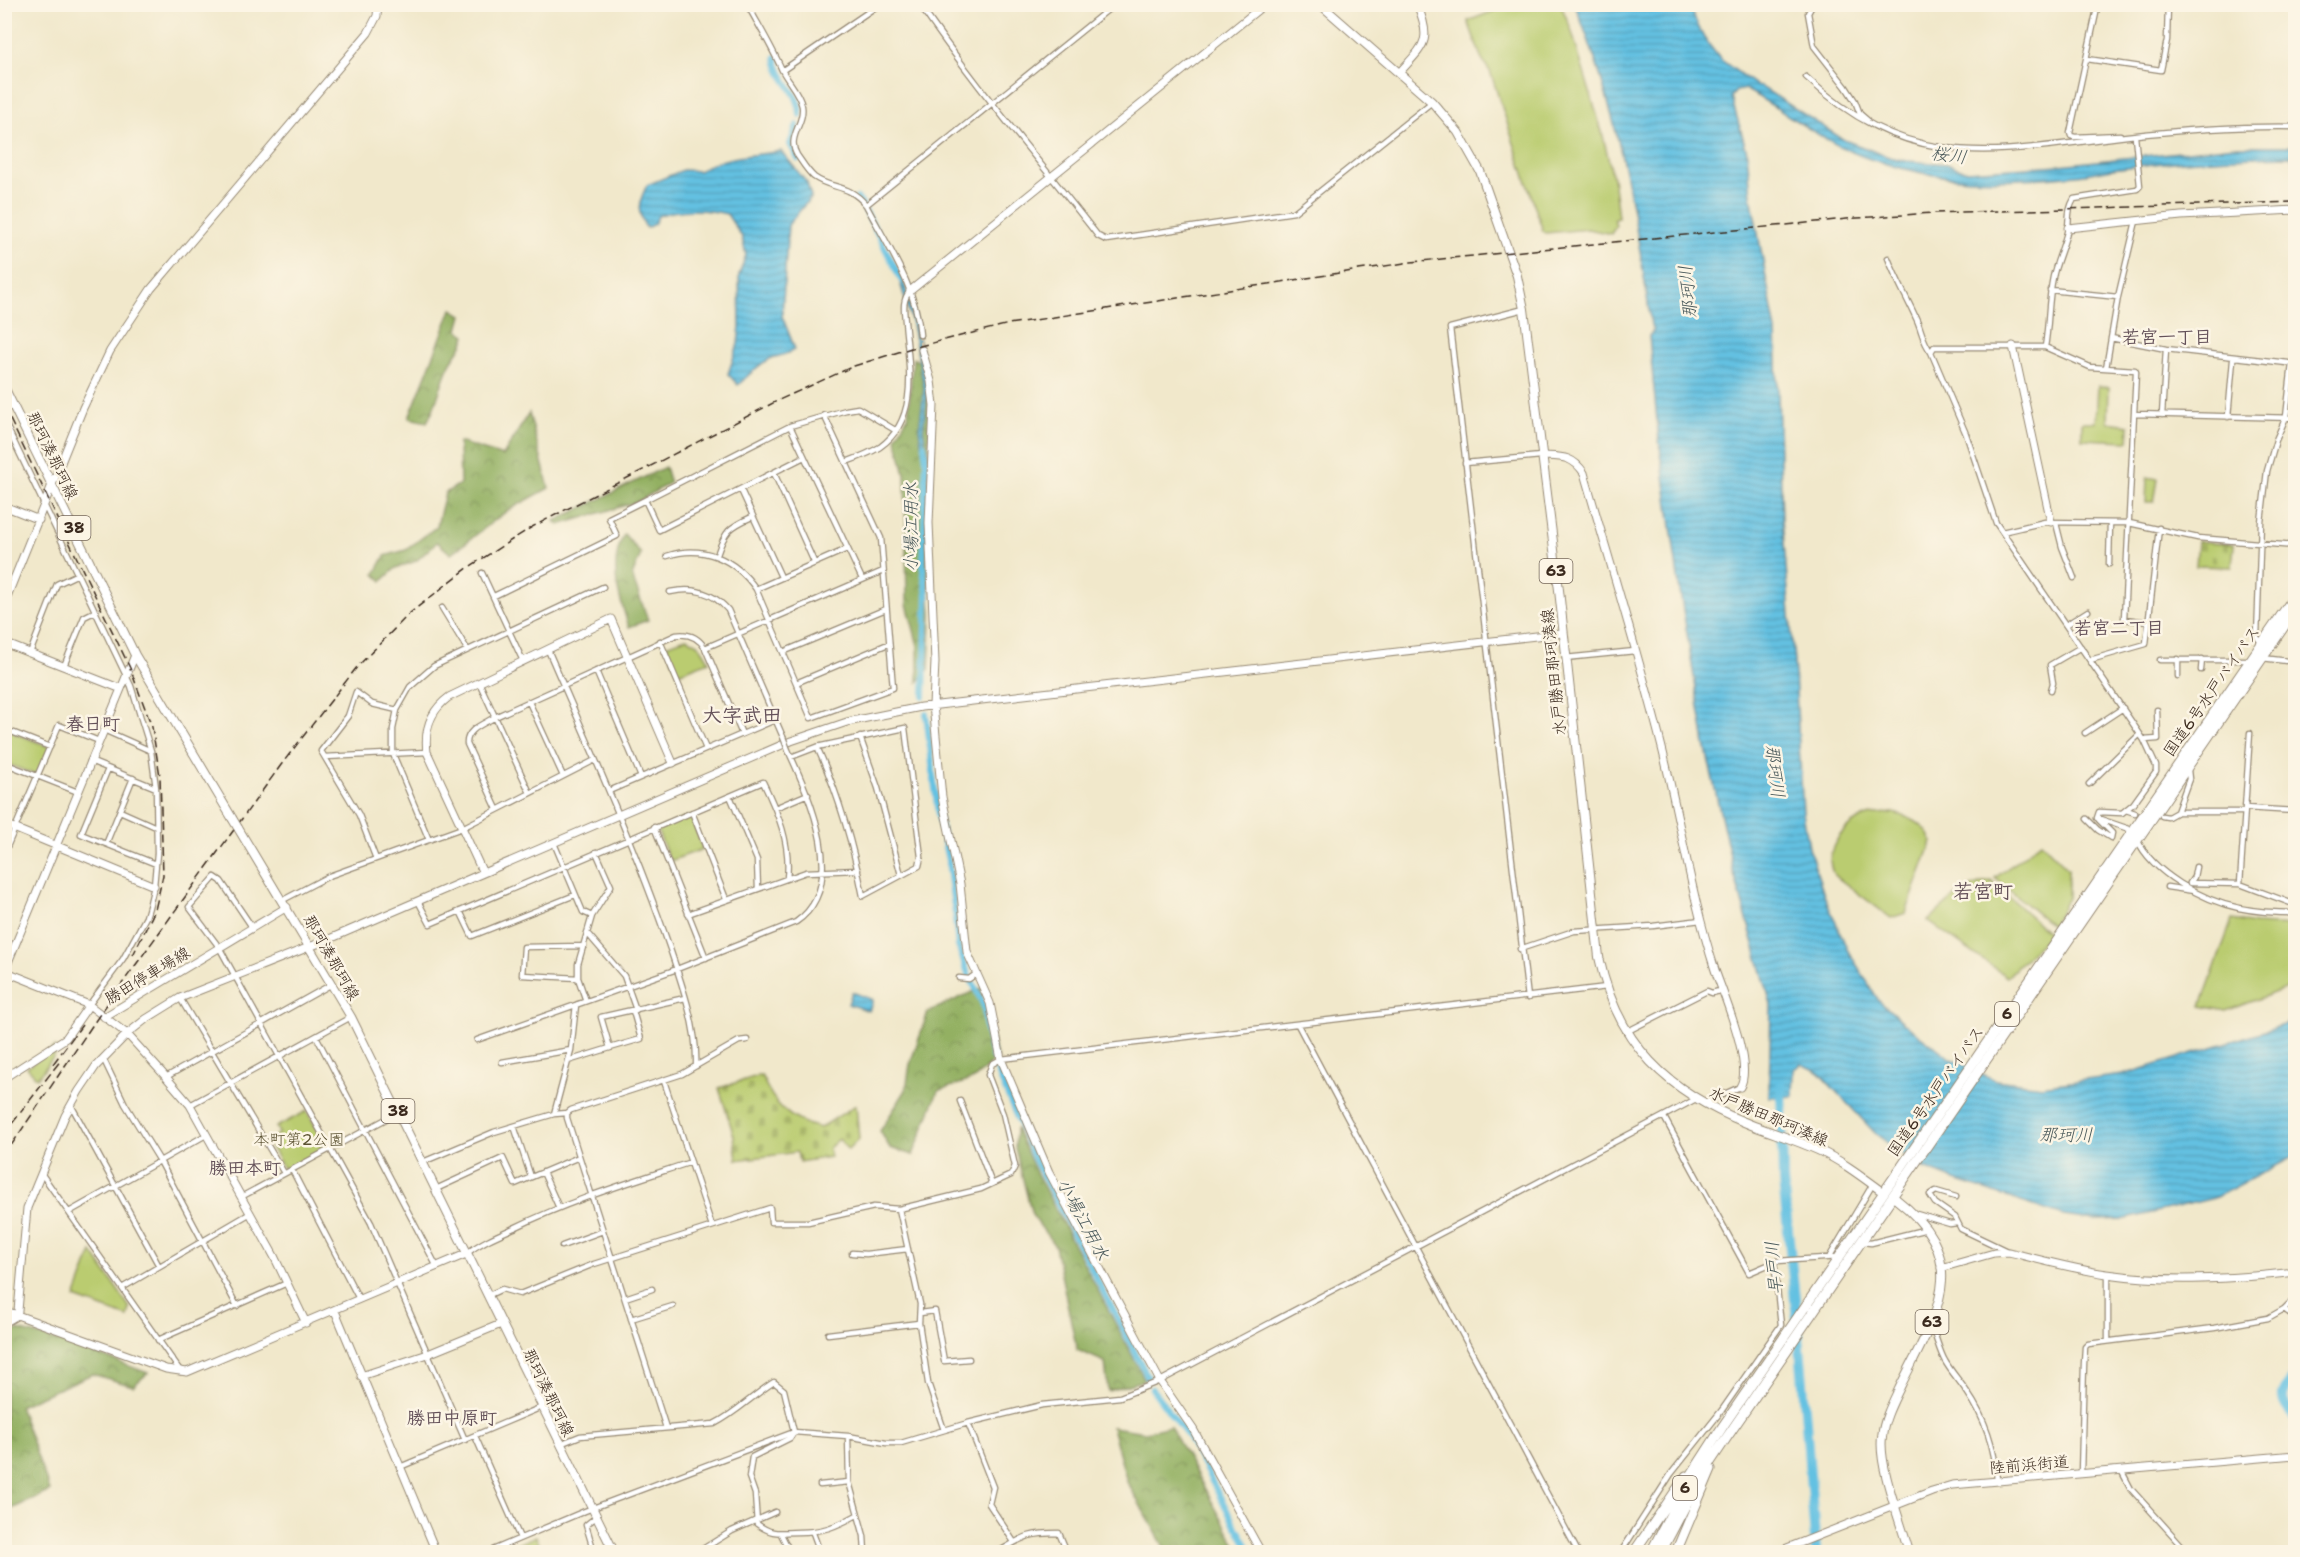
<svg xmlns="http://www.w3.org/2000/svg" width="2300" height="1557" viewBox="0 0 2300 1557" font-family="'Shantell Sans','Klee One',sans-serif">
	<style>
		.green { fill: #bacc6f; stroke: #7a7b46; stroke-width: 1.5 }
		.forest { fill: url(#forest-crowns); stroke: #676d40; stroke-width: 1.5 }
		.cemetery { fill: url(#cemetery-stones); stroke: #7a7b46; stroke-width: 1.5 }
		.water { fill: url(#water-rules); stroke: #507680; stroke-width: 1.5 }
		.lines { fill: none; stroke-linecap: round; stroke-linejoin: round }
		.canal { stroke: #64c1e2; stroke-width: 6 }
		.river { stroke: #64c1e2; stroke-width: 10 }
		.street-tunnel { stroke: #cdc2a8; stroke-width: 4.5; stroke-dasharray: 4.5 2; stroke-linecap: butt }
		.street-casing { stroke: #968974; stroke-width: 7 }
		.secondary-casing { stroke: #968974; stroke-width: 9 }
		.primary-casing { stroke: #968974; stroke-width: 10 }
		.highway-casing { stroke: #968974; stroke-width: 11 }
		.street { stroke: #fff; stroke-width: 4.5 }
		.secondary { stroke: #fff; stroke-width: 7 }
		.primary { stroke: #fff; stroke-width: 8 }
		.highway { stroke: #fff; stroke-width: 9 }
		.rail { stroke: #3b2a1e; stroke-width: 1.5; stroke-dasharray: 9 4.5; stroke-linecap: butt }
		.street-bridge-casing { stroke: #968974; stroke-width: 7; stroke-linecap: butt }
		.primary-bridge-casing { stroke: #968974; stroke-width: 10; stroke-linecap: butt }
		.street-bridge { stroke: #fff; stroke-width: 4.5 }
		.primary-bridge { stroke: #fff; stroke-width: 8 }
		.labels { text-anchor: middle; stroke-width: 5; stroke-linejoin: round; paint-order: stroke }
		.shield { fill: #fcf5e5; stroke: #75675a; stroke-width: 1.5 }
		.shield-label { font-size: 15px; font-weight: bold; fill: #3b2a1e }
		.street-label { font-size: 16px; fill: #3b2a1e; stroke: #fcf5e5 }
		.park-label { font-size: 16px; fill: #5b5232; stroke: #fcf5e5 }
		.water-label { font-size: 18px; font-style: italic; fill: #475759; stroke: #fcf5e5 }
		.neighbourhood-label { font-size: 18px; font-weight: bold; fill: #65525a; stroke: #fcf5e5 }
		.quarter-label { font-size: 20px; font-weight: bold; fill: #65525a; stroke: #fcf5e5 }
	</style>
	<defs>
		<pattern id="forest-crowns" width="20" height="18" patternUnits="userSpaceOnUse" patternTransform="scale(1.5)"><rect width="20" height="18" fill="#93b062"/><path d="M2 6a3 3 0 1 1 6 0M12 15a3 3 0 1 1 6 0" fill="none" stroke="#798f50"/></pattern>
		<pattern id="cemetery-stones" width="16" height="16" patternUnits="userSpaceOnUse" patternTransform="scale(1.5)"><rect width="16" height="16" fill="#bacc6f"/><path d="M2 7V4a2 2 0 0 1 4 0v3zM10 15v-3a2 2 0 0 1 4 0v3z" fill="#a1af60"/></pattern>
		<pattern id="water-rules" width="6" height="5" patternUnits="userSpaceOnUse" patternTransform="scale(1.5)"><rect width="6" height="5" fill="#64c1e2"/><path d="M0 2.5h6" fill="none" stroke="#549db7"/></pattern>
	</defs>
	<rect width="100%" height="100%" fill="#fcf5e5"/>
	<filter id="ink" filterUnits="userSpaceOnUse"><feTurbulence type="fractalNoise" baseFrequency=".0167" numOctaves="2"/><feDisplacementMap in="SourceGraphic" scale="12" xChannelSelector="R" yChannelSelector="G"/><feConvolveMatrix kernelMatrix="1 2 1 2 8 2 1 2 1" color-interpolation-filters="sRGB"/></filter>
	<filter id="wash" filterUnits="userSpaceOnUse"><feTurbulence type="fractalNoise" baseFrequency=".008" numOctaves="4" result="noise"/><feDisplacementMap in="SourceGraphic" scale="24" xChannelSelector="R" yChannelSelector="G"/><feGaussianBlur stdDeviation="1.35" result="paint"/><feColorMatrix in="noise" values="0 0 0 0 0 0 0 0 0 0 0 0 0 0 0 0 0 1.4 0 .05"/><feComposite in="paint" operator="in"/></filter>
	<g filter="url(#wash)">
		<rect width="100%" height="100%" fill="#f1e8cb"/>
		<path class="green" d="M1509,5h52l10,24 31,103 11,46 5,39 -4,1 2,8 -5,8 -23,-5 -42,4 -3,-2 -53,-160 -8,-11 -14,-39z
			M2098,386l11,1 -1,35 21,3 -1,16 -46,-2v-17h14z
			M2147,477l11,2 -4,23h-8z
			M686,638c13,4 17,12 23,23l-31,12 -12,-28z
			M7,730l43,17 -12,29 -33,-13 -1,-28z
			M1894,813c15,4 34,12 38,29l-26,71 -15,5 -57,-43c-11,-21 5,-44 24,-55 10,-6 24,-7 36,-7z
			M689,816l2,1 12,32 -33,12 -13,-31z
			M2041,842l27,27v29l-16,28 -57,-48z
			M1991,881l59,53 -43,43 -79,-56c19,-18 37,-36 63,-40z
			M2232,920l23,4 40,2v59l-69,26 -25,-5z
			M55,1047l3,4 -21,27 -10,-11z
			M307,1111l19,35 -1,3 -38,20 -4,-1 -15,-27 11,-8 -3,-6z
			M92,1252l38,56 -2,9 -53,-19z
			M536,1536l6,16h-43z"/>
		<path class="forest" d="M452,309l10,6 -4,15 8,5c-2,11 -11,20 -16,29 -10,19 -12,40 -23,58l-18,-4z
			M913,358l12,8 5,25 -3,165 4,59 -2,54 -11,13v-36l-11,-42 -2,-130 -9,-37 12,-21z
			M529,413l20,75 -42,23 -56,43 -14,-12 -21,19 -20,7 -14,13 -7,-7 10,-18 21,-6 31,-24 8,-33 15,-9 -1,-42 44,14z
			M665,467l5,16 -33,19 -78,23 -4,-4z
			M624,534l17,20 -9,22 16,44 -19,7c-11,-33 -21,-61 -5,-93z
			M981,988l16,70 -23,21 -36,12 -25,64 -23,-7 -10,-17 26,-41 4,-26 18,-52z
			M1016,1128l20,44 109,208 -37,11 -3,-29 -28,-12 -22,-104 -23,-31 -17,-67z
			M18,1330l49,13 81,30 -15,13 -41,-12 -73,32 31,85 -45,21v-177z
			M1170,1426l70,126h-73l-40,-70 -15,-55 33,5z"/>
		<path class="cemetery" d="M2198,541l36,3 -2,23 -36,-1z
			M761,1075c13,29 26,45 59,53l36,-23 3,34 -11,11 -9,-11 -10,9 1,9 -31,5 -2,-10 -60,8 -3,-24 -15,-48z"/>
		<path class="water" d="M1575,5h113l16,33 16,21 38,28 2,-1 84,54 45,17 17,4 40,3 21,7 93,-6 175,-19h60l-1,21 -2,-11c-57,1 -115,4 -172,12 -18,2 -36,7 -54,8 -71,7 -128,6 -196,-17 -45,-15 -87,-49 -125,-70l-9,2 -5,6 16,55 4,44 25,135 6,188 13,155 8,139 6,35 15,47 24,56 31,50 32,28 41,30 43,21 46,6 82,-11 161,-50 11,-7v138l-81,42 -88,21 -31,1 -31,-4 -112,-37 -33,-13 -43,-32 -60,-64 -15,-6 -7,5 -1,27 -24,1 2,-93 -38,-134 -28,-126 -26,-159 -21,-153 -9,-96 5,-6 -3,-5c-15,-110 -34,-217 -76,-320z
			M781,151l26,32 4,14 -23,28 -6,91 13,33c-8,6 -14,6 -23,9 -13,5 -24,18 -34,27l-10,-11 10,-30 2,-18 -1,-51 7,-20 -4,-18 -15,-23c-21,-5 -48,-6 -69,2l-4,8 -8,4c-10,-19 -8,-24 1,-43l36,-15 16,1c23,-16 55,-15 82,-20z
			M898,275h4l14,48 12,65 -5,41 4,23 -4,1 -4,-23 5,-42 -12,-65z
			M852,992l21,8 -4,11 -21,-7z"/>
		<g class="lines">
			<path class="canal" d="M776,57c2,23 24,34 24,58
				M797,125l-7,19 8,15
				M857,198l5,6 40,77
				M924,445l2,15 -3,110 4,24 -3,102
				M926,714l12,100 10,46 7,54
				M955,919l3,27 11,30
				M971,979l13,28 2,23 7,28
				M997,1070l37,88 115,221
				M1152,1389l37,49 47,89
				M1239,1531l12,21"/>
			<path class="river" d="M1781,1083l2,98 18,177 15,194
				M2296,1376c-18,19 -17,23 0,43"/>
		</g>
	</g>
	<g filter="url(#ink)">
		<g class="lines">
			<path class="street-tunnel" d="M920,335l2,15"/>
			<g class="street-casing">
				<path id="street" d="M747,4c12,22 25,43 35,66 6,12 17,22 20,36 3,18 -16,31 -5,49 5,7 10,16 17,22 18,13 34,6 52,28 21,40 51,83 54,130
					M919,4c55,81 119,155 179,232l8,4 188,-28 138,-110
					M1813,4l-5,9 6,33 32,41 9,14 5,13 7,6
					M1949,4v3
					M2098,4l-28,129 1,3 4,1 45,-2
					M2087,59l74,11 6,-30 1,-36
					M783,70l97,-66
					M1806,77c107,99 191,74 321,59 56,-6 113,-10 169,-9
					M866,205l249,-201
					M1888,258c8,21 19,40 28,60 6,12 6,23 15,34
					M2050,290l68,7
					M1524,309l-74,19 78,670
					M2111,338l55,11 130,15
					M2045,347c4,-23 3,-47 8,-70 3,-15 14,-39 15,-50 1,-11 0,-18 6,-28l63,-10 3,-3 -5,-50
					M2106,368l12,-71 18,-76
					M2135,414l161,4
					M2162,415l4,-66
					M2228,417l5,-57
					M4,421l127,265 20,65 5,37 1,65 -3,33 -5,21 -3,10 -23,42 -34,46
					M790,426l72,153
					M804,457l-145,73 -14,-30 145,-74 56,-16 12,-2 37,22
					M846,462c11,-4 24,-9 34,-15 41,-29 28,-85 25,-126 -1,-11 -3,-21 5,-30
					M1465,463l76,-7
					M774,473l40,89
					M741,490l40,87
					M2056,523l6,24 12,31
					M2002,532l43,-10 84,1 69,15 98,8
					M717,555c8,-24 12,-28 35,-38
					M667,556c36,-12 68,3 89,33l55,129 82,-30 -12,-150 -57,-123
					M2109,564l1,-41
					M482,573l41,88
					M756,589l91,-40
					M670,592c23,-5 42,-1 58,18l55,127
					M494,596l123,-60 -8,-18 36,-18
					M442,608l25,41
					M2066,625l22,-14
					M660,641l46,108
					M2262,644l-5,-7 4,-115 6,-51 9,-31 10,-23 6,-53
					M705,648l178,-77
					M548,650c42,97 86,195 121,296 12,35 29,83 27,120
					M783,652l103,-43
					M30,653l27,-69 21,-10
					M1565,658l70,-7
					M2262,658l34,4
					M2178,659v17
					M2090,660l56,-16 13,-116
					M2160,660h90
					M64,666l20,-49 12,-6
					M2201,670l1,-11
					M596,671l45,106
					M479,682l51,111
					M796,683l92,-39
					M2051,690l2,-7 -3,-18 31,-18
					M529,702l34,74
					M4,729l46,18
					M104,730l47,21
					M2085,733l38,-25
					M2250,733l-10,151 56,21
					M860,737l18,51 23,87
					M2144,740l14,-1 -1,-29
					M325,757l102,-5
					M791,757l26,-10 88,-19 16,129 -2,9 -56,30c-10,-51 -24,-101 -46,-149
					M90,761l66,27
					M4,763l74,29
					M108,769l-27,65 75,30
					M2089,784l51,-50
					M609,791l166,-71
					M730,796l27,64 1,29
					M775,808l33,-14
					M2245,808l51,3
					M497,809l-30,-65c-1,-15 17,-20 28,-27l181,-82c13,-2 22,2 29,13l37,86
					M2126,810l9,3
					M120,811l36,16
					M692,812l34,87
					M2177,812l12,-33 -1,-9
					M2162,816l6,1 9,-5h67
					M2097,818l2,-6 23,1 11,-9 23,-32v-6l-12,-26 -148,-217 -30,-89 -35,-82 3,-5h111l45,20 45,3 1,2 -12,247 24,3
					M2097,818l35,12
					M2087,819l11,11 13,8 1,-5 -13,-13
					M654,827l52,131
					M2137,839c15,34 67,62 102,69 19,4 38,5 57,5
					M429,840l-36,-86v-25l4,-19 13,-23 24,-21 169,-79
					M554,843l29,69 9,4
					M106,844l27,-66
					M4,854l55,-129 40,16
					M376,859l-17,-44 -38,-64 27,-35 8,-24 16,12 25,6
					M2196,867l-2,10 -4,6 50,1
					M2167,887l27,4
					M283,900l46,-24 133,-48 133,-68
					M418,901l12,23 333,-142c15,31 28,61 24,96
					M460,911l12,25 103,-41
					M688,914l118,-42 52,-2
					M252,927l-31,-46 -6,-4 -26,30 30,40 152,276 94,217
					M587,933l37,43 12,34
					M1520,949l54,-18 79,-5 48,-6
					M578,978l-56,-3 2,-28 60,-1
					M959,978l10,1 7,-5
					M180,998l104,175
					M586,1001l-8,-23v-14l14,-48 19,-30 -15,-34
					M633,1011l8,28 -31,9 -9,-31 84,-19
					M1298,1025l280,527
					M1626,1032l81,-41 5,2 11,-3
					M316,1036l121,231
					M477,1040l200,-71 119,-47c54,-37 13,-126 -8,-172
					M103,1058l22,46 35,57 77,145
					M568,1061l42,-13
					M502,1062l69,-12
					M166,1077l166,-93
					M664,1081l48,145
					M960,1101l32,83
					M1704,1103l36,-16
					M71,1105l88,161
					M190,1105l161,-88
					M554,1114l17,-64 5,-45 2,-1
					M1664,1117l85,156 28,-12 63,-4
					M514,1126l17,51
					M423,1162l71,-30 60,-18 13,-1
					M292,1170l67,129
					M543,1172l16,36
					M41,1173l140,199
					M436,1189l67,-31 12,26 64,-27
					M241,1197l158,-85
					M1956,1197l-20,-6 -6,4 5,8 20,14 6,12 46,22
					M899,1209l21,95 -1,19 9,60 16,47
					M69,1212l137,-77
					M1913,1213l37,11 7,-1
					M1862,1242l9,1 56,-14
					M562,1246l41,-15
					M852,1253l14,1 42,-5
					M466,1254c15,-12 32,-19 48,-26 57,-28 117,-46 177,-66
					M1830,1256l43,-72
					M2108,1274v67
					M122,1288l127,-74
					M487,1296l15,-7 18,5 74,-30 176,-56 1,14h37l66,-15 25,2 82,-20 30,-14 4,-9 -12,-52 -15,-39 4,-11 9,-5 606,-72
					M625,1298l27,-9
					M2284,1309l12,9
					M920,1313l15,-2 9,50 25,-2
					M631,1319l42,-13
					M1930,1326c7,10 8,23 15,35 6,11 15,20 22,31 18,26 28,56 30,88
					M828,1334l91,-11
					M158,1340l129,-57
					M968,1423l25,64 -4,17 25,38
					M666,1428l-99,-310v-5l4,-3 111,-36 57,-33 8,-1
					M475,1436l45,102
					M848,1436l1,46 15,54 1,16
					M560,1444l20,-8 134,-12c22,-11 39,-29 60,-42l10,8 10,42 -4,6 -38,19 -3,20 6,17 2,30c17,12 22,8 41,8 25,0 37,-5 59,-17
					M400,1467l142,-60
					M2121,1470l10,19 54,60 31,1 1,2
					M2081,1473l3,-109 1,-17 3,-3 126,-16 54,-10 16,-9 12,-12
					M820,1485l29,-3
					M813,1533l7,19
					M781,1534l9,18
					M488,1552l97,-41 209,-79 54,4 38,7h15l67,-20 74,-18 78,-8 40,-16 536,-282
					M594,1552l-8,-27 10,-8
					M698,1552l34,-21 43,-19
					M998,1552c26,-15 29,-19 61,-19l8,19
					M1621,1552l50,-78 51,-64 59,-85 -7,-64"/>
			</g>
			<g class="secondary-casing">
				<path id="secondary" d="M1399,73c25,-28 34,-31 18,-69
					M2068,228l113,-12 115,-6
					M910,291l355,-287
					M2013,346l38,176
					M922,350l9,31 3,24 -5,118 6,139 -2,43 9,92 18,87 7,68 23,51 11,56 48,113 111,209 33,48 68,123
					M1541,456c20,1 31,-1 43,17 26,90 54,180 77,271 19,75 30,152 54,226 8,24 39,95 25,117
					M4,506l35,14
					M4,604l79,-196 27,-57 41,-62 217,-256 9,-17 1,-12
					M4,643l115,45
					M4,824l150,62
					M483,873l-56,-121c-3,-23 3,-41 22,-55l162,-78 62,144
					M4,971l85,34 38,29 39,43 24,28 84,151 32,67
					M4,972l131,-317
					M104,1017l183,-110
					M4,1078l62,-40 23,-33
					M1941,1268l53,-15 15,-1c32,8 65,17 98,22 62,9 127,5 189,-2
					M6,1311l160,58 21,3 279,-118
					M335,1311l101,241
					M4,1323l12,-7 2,-5 9,-103 38,-92 14,-25 17,-25 31,-32 19,-15 34,-21 147,-58 464,-199 56,-19 74,-15 641,-74
					M361,1376l67,-22 73,-30
					M1777,1552l155,-61 20,-6 344,-30"/>
			</g>
			<g class="primary-casing">
				<path id="primary" d="M1320,4l112,98 26,30 22,39 37,105 7,33 35,281 40,367c18,88 69,135 150,167 23,9 47,16 69,26 22,10 42,25 61,39
					M4,387l131,268 97,163
					M238,828l113,189 263,535
					M1896,1199c79,61 40,115 5,186 -8,17 -17,33 -19,52 -4,29 19,85 27,115"/>
			</g>
			<g class="highway-casing">
				<path id="highway" d="M1634,1552l52,-76
					M1651,1552l41,-78 31,-48 573,-832
					M1661,1552l40,-76 26,-39 569,-828
					M1676,1552l35,-83"/>
			</g>
			<use href="#street" class="street"/>
			<use href="#secondary" class="secondary"/>
			<use href="#primary" class="primary"/>
			<use href="#highway" class="highway"/>
			<path class="rail" d="M4,407l126,261 22,59 8,49 3,99 -8,35 -22,45
				M53,1064l29,-39
				M4,1134l57,-74
				M4,1156l96,-142 181,-249 76,-98 53,-54 59,-46 63,-40 247,-127 75,-34 54,-17 101,-25 402,-62 446,-44 75,-5 364,-11"/>
			<g class="street-bridge-casing">
				<path id="street-bridge" d="M783,737l5,13"/>
			</g>
			<g class="primary-bridge-casing">
				<path id="primary-bridge" d="M232,818l6,10"/>
			</g>
			<use href="#street-bridge" class="street-bridge"/>
			<use href="#primary-bridge" class="primary-bridge"/>
		</g>
	</g>
	<g class="labels">
		<g class="shield">
			<rect x="57.5" y="516" width="33" height="24" rx="4.5"/>
			<rect x="1539.5" y="559" width="33" height="24" rx="4.5"/>
			<rect x="1995" y="1002" width="24" height="24" rx="4.5"/>
			<rect x="381.5" y="1099" width="33" height="24" rx="4.5"/>
			<rect x="1915.5" y="1310" width="33" height="24" rx="4.5"/>
			<rect x="1673" y="1476" width="24" height="24" rx="4.5"/>
		</g>
		<g class="shield-label">
			<text x="74" y="533">38</text>
			<text x="1556" y="576">63</text>
			<text x="2007" y="1019">6</text>
			<text x="398" y="1116">38</text>
			<text x="1932" y="1327">63</text>
			<text x="1685" y="1493">6</text>
		</g>
		<g class="street-label">
			<text transform="translate(53 455) rotate(64)" y="6">那珂湊那珂線</text>
			<text transform="translate(1553 672) rotate(-96)" y="6">水戸勝田那珂湊線</text>
			<text transform="translate(2211 691) rotate(-55)" y="6">国道6号水戸バイパス</text>
			<text transform="translate(332 957) rotate(60)" y="6">那珂湊那珂線</text>
			<text transform="translate(147 975) rotate(-31)" y="6">勝田停車場線</text>
			<text transform="translate(1935 1091) rotate(-55)" y="6">国道6号水戸バイパス</text>
			<text transform="translate(1769 1116) rotate(23)" y="6">水戸勝田那珂湊線</text>
			<text transform="translate(549 1392) rotate(64)" y="6">那珂湊那珂線</text>
			<text transform="translate(2029 1464) rotate(-5)" y="6">陸前浜街道</text>
		</g>
		<g class="park-label">
			<text x="299" y="1145">本町第2公園</text>
		</g>
		<g class="water-label">
			<text transform="translate(1949 155) rotate(8)" y="6">桜川</text>
			<text transform="translate(1688 292) rotate(-96)" y="6">那珂川</text>
			<text transform="translate(911 527) rotate(-90)" y="6">小場江用水</text>
			<text transform="translate(1775 771) rotate(83)" y="6">那珂川</text>
			<text x="2066" y="1141">那珂川</text>
			<text transform="translate(1083 1219) rotate(62)" y="6">小場江用水</text>
			<text transform="translate(1774 1268) rotate(-95)" y="6">早戸川</text>
		</g>
		<g class="neighbourhood-label">
			<text x="2167" y="343">若宮一丁目</text>
			<text x="2119" y="634">若宮二丁目</text>
			<text x="93" y="730">春日町</text>
			<text x="245" y="1174">勝田本町</text>
			<text x="452" y="1424">勝田中原町</text>
		</g>
		<g class="quarter-label">
			<text x="742" y="722">大字武田</text>
			<text x="1983" y="898">若宮町</text>
		</g>
	</g>
	<rect width="2300" height="1557" fill="none" stroke="#fcf5e5" stroke-width="24"/>
</svg>
